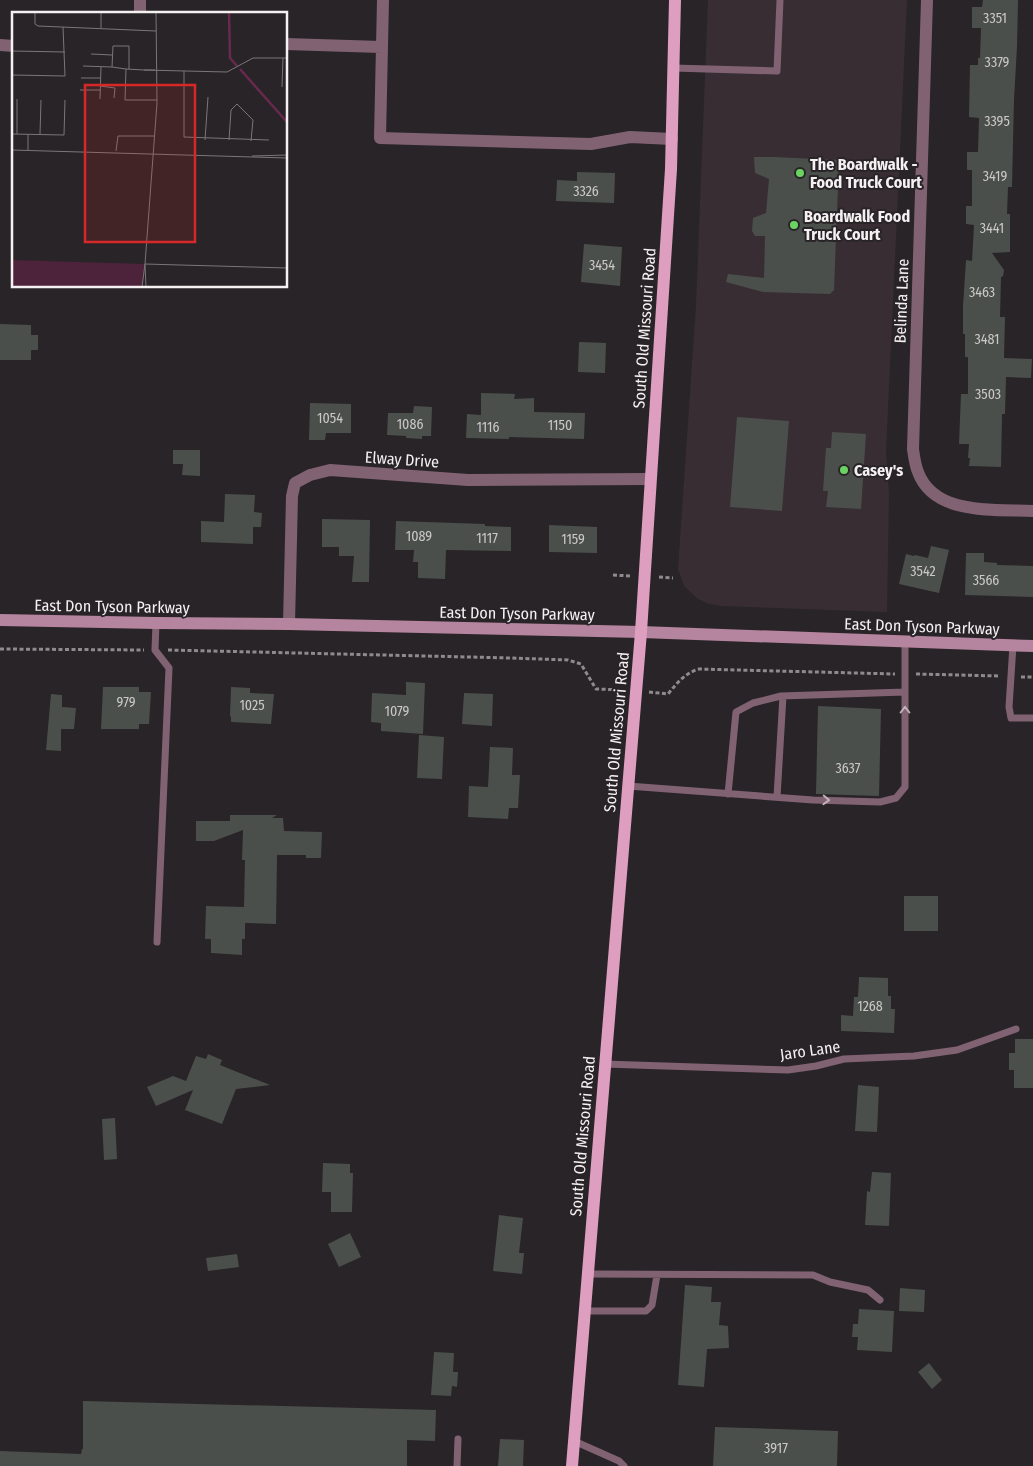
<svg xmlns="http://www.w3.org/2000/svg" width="1033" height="1466" viewBox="0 0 1033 1466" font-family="'Fira Sans Condensed',sans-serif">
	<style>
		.built { fill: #382d33 }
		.building { fill: #4b4f4b }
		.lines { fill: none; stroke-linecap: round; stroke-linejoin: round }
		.path { stroke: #8f8b8d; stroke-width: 3; stroke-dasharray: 4 2.5; stroke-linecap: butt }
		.lane { stroke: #816272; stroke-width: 7 }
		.street { stroke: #816272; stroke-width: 12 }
		.secondary { stroke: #b5849e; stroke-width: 12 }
		.primary { stroke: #dd9ebf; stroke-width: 12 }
		.oneway { stroke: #c1b1b9 }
		.poi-dot { fill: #6bd362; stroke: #292427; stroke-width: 2 }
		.labels { text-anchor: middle; stroke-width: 4; stroke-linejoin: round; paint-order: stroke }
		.number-label { font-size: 14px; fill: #cac8c9 }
		.poi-label { font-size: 16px; font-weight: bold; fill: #f5f1f3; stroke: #292427; text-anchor: start }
		.street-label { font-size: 16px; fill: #f5f1f3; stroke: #292427 }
		.inset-river { fill: none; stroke: #68294f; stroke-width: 2.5 }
		.inset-road { fill: none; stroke: #7b7679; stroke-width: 1 }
		.view { fill: #d62828; fill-opacity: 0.15; stroke: #d62828; stroke-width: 2.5 }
		.inset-edge { fill: none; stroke: #f5f1f3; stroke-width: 2.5 }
	</style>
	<rect width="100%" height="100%" fill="#292427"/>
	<path class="built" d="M708,0h199l-21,451 3,43 -2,118 -164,-6 -14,-2 -11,-5 -14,-13 -6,-17 18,-263z"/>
	<path class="building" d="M983,0h35l-1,47 -3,52 -2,88h-4l-1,27h3v38l-18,1 12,17 -1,6 -2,1 -1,40h5l-1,41 28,1 -1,19 -25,-1 -1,37h-3l-1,53 -32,-1 1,-8h-2l1,-14h-10l2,-50h7v-37h-3v-23h-2v-28l3,-46 6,1 2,-36 -8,-1v-18h6v-36h-5v-18h11l1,-34 -10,-1 1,-52h8v-7h2l1,-30h-9v-21h10z
		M754,157h19l66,3 -5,130 -4,4 -67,-2 -37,-10 2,-8 36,4 1,-42h-10l-3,-5 1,-13 13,-5 3,-34 -14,-6z
		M577,172l38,1 -1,30 -58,-2 1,-21 20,1z
		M584,244l38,3 -2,39 -39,-4z
		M0,324l31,1v10h7v15h-7v10h-31z
		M579,342l27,1 -1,30 -27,-1z
		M481,393l34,1 -1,5 20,-1v14l51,1 -1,26 -75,-2v2l-43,-1 1,-24 14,1z
		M310,403l41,1v29h-25l-1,7h-16z
		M414,406l18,1 -1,29h-9v3l-16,-1v-2l-19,-1 1,-22h25z
		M737,417l52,4 -7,90 -52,-4z
		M832,432l34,2 -5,75 -35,-2 2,-16h-5l3,-43h5z
		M173,450h27v26l-18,-1 1,-11h-10z
		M225,494l30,1 -1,17 8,1 -1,14h-8v17l-52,-2v-21l23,1z
		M322,519l48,1 -1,62h-17l2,-26h-15v-9h-17z
		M396,521l89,3v2l26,1v24l-65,-1 -1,29 -27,-1v-16h-5l1,-12h-19z
		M549,525l48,2v26l-48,-1z
		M931,546l18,4 -10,43 -40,-9 7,-30 8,2 1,-1 13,3z
		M966,553h18v9l13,1v2l36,1v31l-68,-2z
		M406,682l19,1 -2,51 -42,-3v-8l-10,-1 1,-29 34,2z
		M103,687h36v5h12l-2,32h-10v5h-38z
		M231,687l19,1v5l24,1 -3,30 -40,-2v-5l-1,-1z
		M464,693l29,1 -1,32 -30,-2z
		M51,694l11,1v12l14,1 -2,21h-13v22l-15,-1z
		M818,706l63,3 -2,87 -63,-2z
		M419,735l25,2 -2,42 -25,-1z
		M490,747l23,1 -1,27h8l-2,33h-9l-1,11 -40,-2 1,-31 19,1z
		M230,815h47l-5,3h11l1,13 38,1 -1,26h-15v-3h-29l-1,69 -31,-1v16h-3v16l-31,-2v-14h-6l1,-33 38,1 1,-47h-3l1,-30 -29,11h-18v-20h34z
		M904,896h34v35h-34z
		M859,977l29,1v18h3v13h4l-1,24 -53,-2v-16l12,1 1,-19h4z
		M1015,1039h18v49h-19v-18h-5v-17h6z
		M208,1054l14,6 -2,5 50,20 -34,4 -14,35 -37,-14 8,-20 -37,16 -9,-19 26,-11 13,5 10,-25 10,3z
		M858,1085l21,2 -2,45 -22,-1z
		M115,1118l2,41 -13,1 -2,-41z
		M323,1163l27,1v9h3l-1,39h-21v-20h-9z
		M872,1172l19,1 -2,53 -24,-1 2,-34 3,1z
		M499,1215l24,3 -4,35h5l-2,21 -29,-3z
		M350,1233l11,24 -22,10 -11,-23z
		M237,1254l2,13 -31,4 -2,-13z
		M685,1285l27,2 -1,15h10l-2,23 9,1 1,22 -22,1 -3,38 -26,-2z
		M900,1288l25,2 -1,22 -25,-1z
		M859,1309l35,2 -2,41 -35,-2 1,-13h-6l1,-13h5z
		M434,1352l20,1 -1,19h5l-1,15 -5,-1 -1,10 -20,-1z
		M929,1363l13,17 -10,9 -14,-17z
		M83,1401l353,9 -1,31 -28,-1v26h-407v-15l81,3 1,-5h1z
		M715,1427l123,4 -1,35h-124z
		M500,1439l24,1 -1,26h-25z"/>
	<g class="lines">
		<path class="path" d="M613,575l17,1
			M659,577l14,1
			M0,649l144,1
			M168,650l343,8 57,2 13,4 15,25 26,1
			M916,674l84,2
			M1021,677h12
			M649,692l19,2c9,-11 17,-21 31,-25l196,5"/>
		<path class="lane" d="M673,68l104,3 3,-71
			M156,623l-1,27 14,18 -12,274
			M1013,645l-4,62 2,11h22
			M628,786l185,14 67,2 16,-4 9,-11v-146
			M728,794l8,-82 17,-9 28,-7 124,-4
			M777,797l6,-101
			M604,1064l184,6 28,-4 28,-7 70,-3 43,-6 59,-21
			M588,1274l225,1 17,7 38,8 12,10
			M585,1311h61l6,-6 5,-30
			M574,1441l45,20 5,5
			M457,1466l1,-27"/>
		<path class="street" d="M383,0l-3,138 211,6 39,-7 42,2
			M927,0l-14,449c1,7 2,16 5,23 16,44 77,37 115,39
			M140,14v-14
			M286,44l95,3
			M0,45l14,1
			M289,624l3,-128 3,-13 15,-8 20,-5 138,10 182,-1"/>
		<path class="secondary" d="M0,620l156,3 133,1 352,8 392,14"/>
		<path class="primary" d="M572,1466l69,-834 30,-463 4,-169"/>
	</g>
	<defs><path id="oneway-chevron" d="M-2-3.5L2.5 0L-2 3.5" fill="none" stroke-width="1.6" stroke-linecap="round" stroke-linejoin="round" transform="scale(1.25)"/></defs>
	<g class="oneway">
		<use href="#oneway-chevron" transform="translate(905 710) rotate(-90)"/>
		<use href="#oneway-chevron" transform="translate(826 800) rotate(2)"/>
	</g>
	<g class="poi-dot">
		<circle cx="800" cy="173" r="5"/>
		<circle cx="794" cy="225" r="5"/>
		<circle cx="844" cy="470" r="5"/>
	</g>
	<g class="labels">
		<g class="number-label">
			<text x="995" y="23">3351</text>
			<text x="997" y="67">3379</text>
			<text x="997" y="126">3395</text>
			<text x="995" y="181">3419</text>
			<text x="586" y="196">3326</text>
			<text x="992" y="233">3441</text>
			<text x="602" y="270">3454</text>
			<text x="982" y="297">3463</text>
			<text x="987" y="344">3481</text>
			<text x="988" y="399">3503</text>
			<text x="330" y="423">1054</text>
			<text x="410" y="429">1086</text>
			<text x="560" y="430">1150</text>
			<text x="488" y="432">1116</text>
			<text x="419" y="541">1089</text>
			<text x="487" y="543">1117</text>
			<text x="573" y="544">1159</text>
			<text x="923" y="576">3542</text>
			<text x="986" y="585">3566</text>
			<text x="126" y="707">979</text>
			<text x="252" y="710">1025</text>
			<text x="397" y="716">1079</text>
			<text x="848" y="773">3637</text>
			<text x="870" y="1011">1268</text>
			<text x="776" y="1453">3917</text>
		</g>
		<g class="poi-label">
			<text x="810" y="170">The Boardwalk -<tspan x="810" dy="18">Food Truck Court</tspan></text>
			<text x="804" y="222">Boardwalk Food<tspan x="804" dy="18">Truck Court</tspan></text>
			<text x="854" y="476">Casey's</text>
		</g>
		<g class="street-label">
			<text transform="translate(901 301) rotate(-88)" y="6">Belinda Lane</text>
			<text transform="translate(644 328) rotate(-86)" y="6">South Old Missouri Road</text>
			<text transform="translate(402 459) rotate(4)" y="6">Elway Drive</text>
			<text transform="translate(112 606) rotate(1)" y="6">East Don Tyson Parkway</text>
			<text transform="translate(517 613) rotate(1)" y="6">East Don Tyson Parkway</text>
			<text transform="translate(922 626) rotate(2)" y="6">East Don Tyson Parkway</text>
			<text transform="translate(616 732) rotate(-85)" y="6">South Old Missouri Road</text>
			<text transform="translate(810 1050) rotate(-8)" y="6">Jaro Lane</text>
			<text transform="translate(582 1136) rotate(-85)" y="6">South Old Missouri Road</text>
		</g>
	</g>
	<g transform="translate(12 12)">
		<rect width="275" height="275" fill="#292427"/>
		<path d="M0,248l133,4 -3,23h-130z" fill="#4c233b"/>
		<path class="inset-river" d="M217,0l1,46 7,8M228,57l47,53"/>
		<path class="inset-road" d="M23,0v12l3,2 118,5M89,16v-16M0,39l53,1M79,42l21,1M71,54l29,1M114,57l-14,-2 1,-21h16v23M132,58l-18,-1 -1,31h32M143,58h-11l83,2 26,-14h34M172,59v66l85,3M0,63l53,1 -2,-49M69,66h19M88,74l15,2 -1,10M270,75l1,-29M68,78h20M88,87l1,-32M0,122l52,1 1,-35M5,122v-35M28,122l1,-34M193,128l3,-43M217,128l2,-30 6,-6 16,16 -2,21M0,138l275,8M16,138v-16M104,139l2,-15h36M240,144l35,-1M133,252l142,4M130,275l3,-23M134,275l-1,-23 12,-161 -1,-91"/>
		<path class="view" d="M73,73h110v157h-110z"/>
		<rect width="275" height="275" class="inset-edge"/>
	</g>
</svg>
